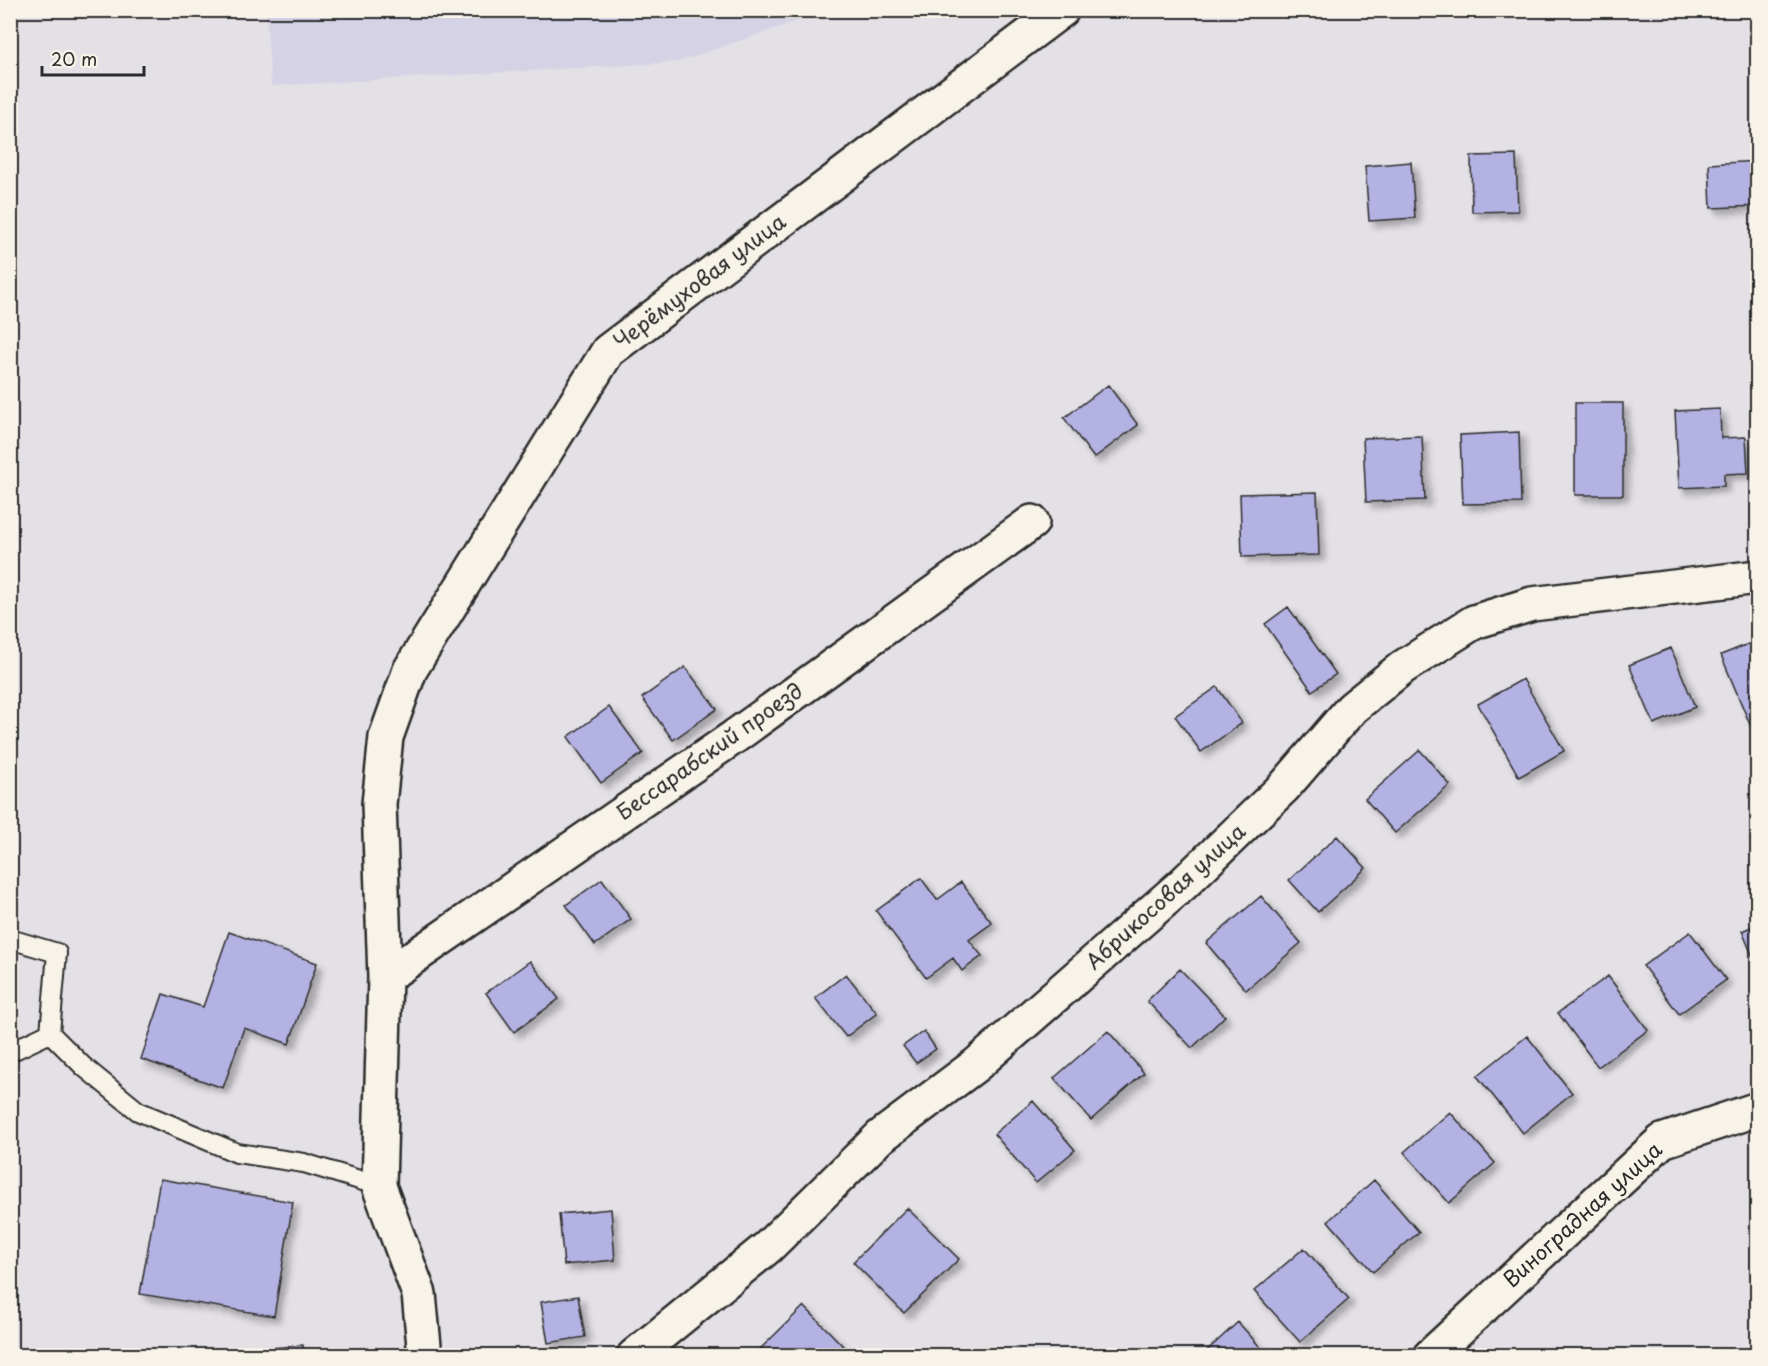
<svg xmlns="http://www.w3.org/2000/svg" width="1768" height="1366" viewBox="0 0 1768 1366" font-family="'Playpen Sans',sans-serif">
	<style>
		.built { fill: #d5d2e5 }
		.building { fill: #b4b2e3; stroke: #2b2b2b; stroke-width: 1.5; filter: url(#shadow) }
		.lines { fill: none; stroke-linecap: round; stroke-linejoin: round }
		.lane-casing { stroke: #2b2b2b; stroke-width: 22 }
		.street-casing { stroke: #2b2b2b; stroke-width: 38 }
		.lane { stroke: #f7f3e8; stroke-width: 18 }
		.street { stroke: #f7f3e8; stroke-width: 33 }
		.labels { text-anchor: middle; stroke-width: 6; stroke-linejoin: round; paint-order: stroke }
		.street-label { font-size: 21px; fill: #2b2b2b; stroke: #f7f3e8 }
	</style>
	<defs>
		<filter id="shadow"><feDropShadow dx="5.5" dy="5.5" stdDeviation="3" flood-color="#0004"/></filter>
	</defs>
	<rect width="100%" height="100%" fill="#e3e0e6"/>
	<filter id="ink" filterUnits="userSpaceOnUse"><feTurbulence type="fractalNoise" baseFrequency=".0167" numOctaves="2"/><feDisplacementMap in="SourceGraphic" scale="12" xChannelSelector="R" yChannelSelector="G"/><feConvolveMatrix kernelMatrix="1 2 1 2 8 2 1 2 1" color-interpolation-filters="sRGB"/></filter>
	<g filter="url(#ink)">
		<path class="built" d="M266,11v-1l550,1 -16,9 -122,42 -407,24z"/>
		<path class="building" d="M1516,155l2,56 -46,1 -1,-56z
			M1758,161v45l-47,2 -2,-44z
			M1411,162l4,56 -46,3 -4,-55z
			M1108,385l30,40 -44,33 -30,-40z
			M1575,403h48v92h-48z
			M1720,409l1,29 25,-1 2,36 -24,1v12l-45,2 -4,-77z
			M1519,432l2,71 -58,1 -3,-69z
			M1422,436l3,64 -59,2 -3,-64z
			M1317,492l2,63 -77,2 -2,-63z
			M1288,607l48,67 -24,17 -47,-67z
			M1758,640v93l-4,1 -33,-79z
			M1671,648l24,59 -41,17 -25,-59z
			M685,667l32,42 -44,31 -31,-42z
			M1523,679l41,72 -45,26 -41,-73z
			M1217,687l25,36 -41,29 -26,-36z
			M609,707l34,46 -42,30 -33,-46z
			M1420,750l30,35 -55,48 -30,-34z
			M1337,836l29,32 -48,44 -29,-32z
			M921,878l16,22 24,-18 31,41 -23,17 13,16 -20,15 -9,-13 -27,20 -50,-67z
			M602,879l29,40 -36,26 -29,-40z
			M1261,896l40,47 -55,47 -40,-47z
			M1758,924v45l-16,-38z
			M229,932l88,31 -28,81 -45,-16 -21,60 -82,-29 22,-65 40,13z
			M1690,932l36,48 -47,34 -36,-48z
			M530,961l29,38 -45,33 -28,-39z
			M1180,969l45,47 -33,32 -45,-47z
			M846,974l31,39 -31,24 -31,-39z
			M1608,976l40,54 -50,37 -40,-54z
			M924,1031l12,18 -20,14 -13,-17z
			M1108,1031l36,42 -53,47 -37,-42z
			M1527,1036l45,57 -49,40 -46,-57z
			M1033,1101l42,49 -39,33 -42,-49z
			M1450,1112l45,51 -46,40 -45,-51z
			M160,1179l133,23 -19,114 -134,-22z
			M1374,1180l45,52 -46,40 -45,-51z
			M907,1208l52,51 -55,54 -51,-51z
			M611,1209l4,51 -51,5 -5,-51z
			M1304,1248l45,51 -49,43 -46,-51z
			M578,1296l7,41 -37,6 -7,-41z
			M804,1306l39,40 -10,10h-80z
			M1238,1322l30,34h-67z
			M303,1345l1,11h-111z"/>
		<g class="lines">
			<g class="lane-casing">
				<path id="lane" d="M10,939l47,14 -7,80 -40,19
					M50,1033l34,34 54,44 99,42 67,10 75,23"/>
			</g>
			<g class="street-casing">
				<path id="street" d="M385,977l349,-240 298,-215
					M425,1356l-6,-62 -40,-108 6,-209 -6,-173 7,-67 24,-67 198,-319 454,-341
					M634,1356l134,-109 112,-110 96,-72 206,-180 102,-98 68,-79 51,-41 71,-45 58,-18 226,-27
					M1430,1356l232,-215 96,-32"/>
			</g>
			<use href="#lane" class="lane"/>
			<use href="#street" class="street"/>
		</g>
	</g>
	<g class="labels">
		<g class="street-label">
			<text transform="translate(700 282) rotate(-37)" y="7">Черёмуховая улица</text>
			<text transform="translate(710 752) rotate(-35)" y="7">Бессарабский проезд</text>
			<text transform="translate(1166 897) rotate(-42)" y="7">Абрикосовая улица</text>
			<text transform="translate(1583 1215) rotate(-42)" y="7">Виноградная улица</text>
		</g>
	</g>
	<rect width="1768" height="1366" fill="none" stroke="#f7f3e8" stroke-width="36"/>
	<rect x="18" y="18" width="1732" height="1330" fill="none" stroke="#2b2b2b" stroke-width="2" filter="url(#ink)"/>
	<path d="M42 66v9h102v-9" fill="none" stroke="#2b2b2b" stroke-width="3"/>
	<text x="51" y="66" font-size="18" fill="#2b2b2b" stroke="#f7f3e8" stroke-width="4.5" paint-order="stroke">20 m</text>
</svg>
